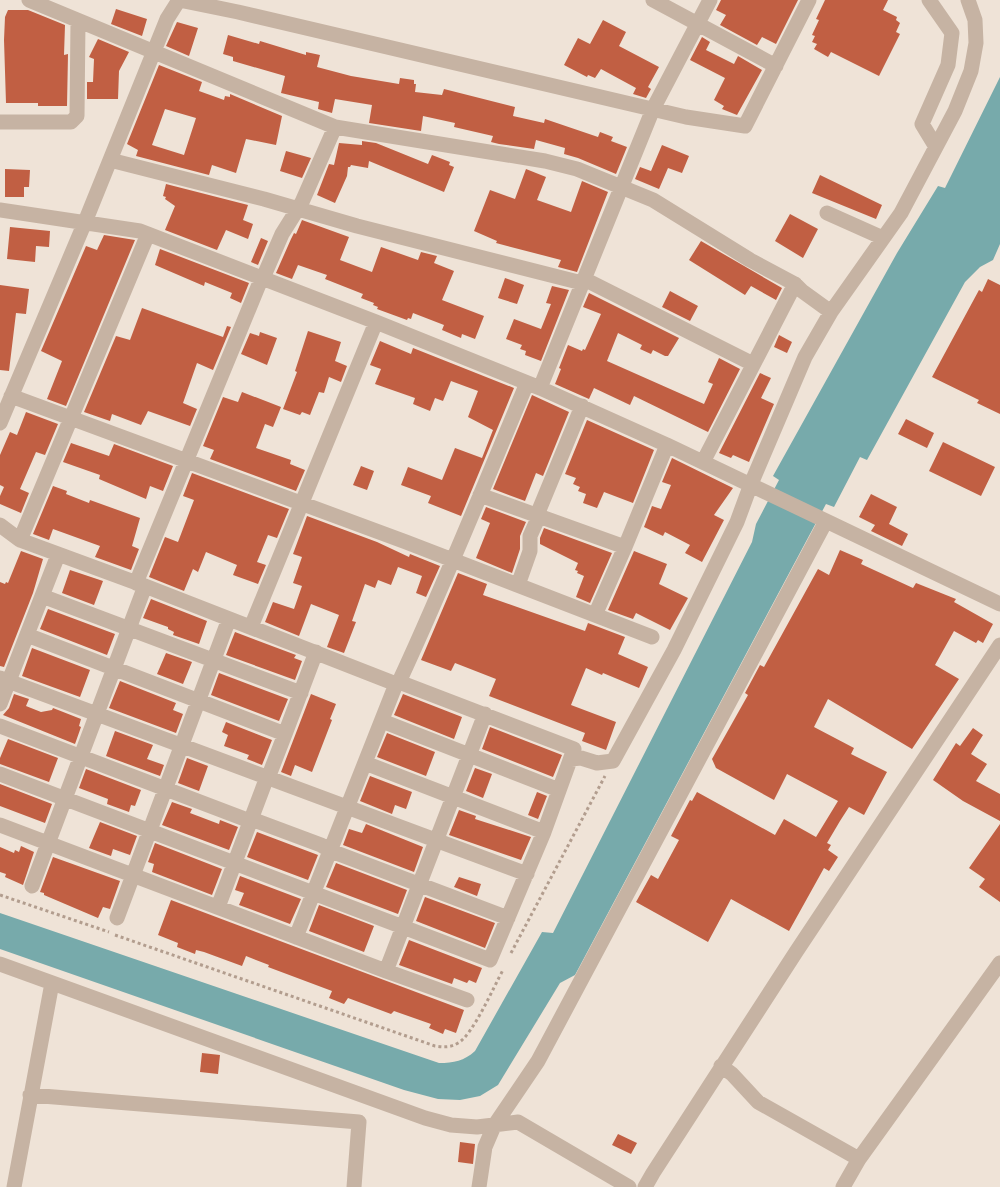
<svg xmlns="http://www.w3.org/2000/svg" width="1000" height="1187" viewBox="0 0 1000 1187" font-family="'Golos Text',sans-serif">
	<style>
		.water { fill: #77aaab }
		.building { fill: #c15f43; fill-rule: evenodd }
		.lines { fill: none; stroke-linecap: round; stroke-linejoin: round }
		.path { stroke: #b29d8e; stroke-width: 3; stroke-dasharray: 3 3; stroke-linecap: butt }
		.minor { stroke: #c6b3a3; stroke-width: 15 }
	</style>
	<rect width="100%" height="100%" fill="#efe3d7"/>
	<path class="water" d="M1000,77v167l-7,16 -13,7 -15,15 -98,178 -7,-3 -26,50 -8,-3 -251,471 -15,8 -62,102 -18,11 -20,4 -22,-1 -34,-9 -404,-141v-36l439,150c15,0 25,-2 36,-12l67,-119 11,1 199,-391 4,-18 23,-44 -6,-4 124,-223 41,-67 7,2z"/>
	<path class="building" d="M721,0h77l-22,44 -14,-7 -5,8 -37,-20 6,-10 -10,-5z
		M825,0h63l-5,10 14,7 -1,3 4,3 -4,9 4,2 -21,42 -48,-24 -3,5 -14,-8 3,-5 -5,-2 3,-6 -3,-1 7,-15 -3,-1z
		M116,9l31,10 -5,17 -31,-12z
		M8,10h20l37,15 -1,30 4,-1 -1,52h-29v-3h-32l-2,-63 1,-23z
		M603,20l23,12 -7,14 40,21 -11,20 3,2 -5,9 -13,-4 3,-6 -35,-19 -6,9 -7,-3 -1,2 -23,-12 14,-27 12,6z
		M177,22l21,6 -9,28 -23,-10z
		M228,35l31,9 1,-3 46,14v-3l14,3 -3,12 34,9 48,8 1,-6 14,2v4h2l-1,8 27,3 2,-6 71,18 -2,9 31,7 1,-4 53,18 2,-5 13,5 -2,4 16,6 -11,27 -38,-16 -14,-4 1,-6 -29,-8 -2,9 -35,-5 -8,-2 2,-6 -39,-9 1,-4 -32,-7 -2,15 -52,-8 3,-18 -37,-6 -3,14 -14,-4 1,-7 -38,-9 4,-17 -52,-15v-4l-10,-3z
		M702,37l8,5 -4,8 28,14 4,-8 24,14 -25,45 -15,-6 2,-3 -10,-6 11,-22 -35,-18z
		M98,39l31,13 -10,19 -1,28h-31v-17h6l1,-23 -5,-2z
		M159,65l43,17 -3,9 25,9 1,-4 5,1v-3l52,22 -6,29 -30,-6 -10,34 -24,-8 -3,10 -73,-19 2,-6 -11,-6zM165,109l31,9 -12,37 -32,-10z
		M362,141l14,2 52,21 4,-9 18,7 -1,3 5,2 -10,25 -75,-31 -1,7 -17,-3 -1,2h-2l-1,9 -12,27 -18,-8 12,-31 5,1 5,-22 23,2z
		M662,145l27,11 -7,17 -14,-5 -9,21 -24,-10 5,-12 11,4z
		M286,151l25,7 -9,20 -22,-7z
		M5,169l25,1 -1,17h-5v10h-19z
		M526,169l20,8 -9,23 34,12 11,-31 26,11 -31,80 -19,-5 3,-7 -65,-17 1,-2 -23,-10 16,-41 25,9z
		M820,175l62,30 -6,14 -64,-26z
		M166,184l82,21 -5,15 10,4 -5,15 -22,-9 -9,20 -52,-20 10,-24 -10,-7 1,-2 -3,-1z
		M790,214l28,15 -15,29 -28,-17z
		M302,220l47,17 -9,23 32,12 9,-25 37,13 3,-8 16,4 -3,7 20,8 -12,29 42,16 -9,23 -13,-5 -1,4 -19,-8 2,-5 -31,-12 -2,6 -3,-1 -1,2 -30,-11 1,-2 -5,-2 1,-2 -13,-5 2,-4 -38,-15 2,-4 -29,-10 -6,14 -16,-6 15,-34 3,-6 2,1z
		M10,227l40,4 -1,16 -13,-1 -1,16 -28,-3z
		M104,235l31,5 -69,166 -19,-7 15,-38 -21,-10 45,-105 11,4z
		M261,238l7,3 -10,24 -7,-3z
		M701,241l81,47 -6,12 -25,-14 -6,9 -56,-35z
		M160,249l89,34 -8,20 -11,-5 2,-5 -27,-11 -1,4 -49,-21z
		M505,278l19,7 -7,19 -19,-6z
		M988,279l12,6v129l-23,-11 2,-3 -47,-23 47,-87 3,2z
		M0,285l29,4 -3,25 -10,-1 -7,58 -9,-1z
		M552,286l17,4 -28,71 -16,-6 1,-4 -6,-2 2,-4 -16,-6 8,-20 27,10 10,-25 -5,-1z
		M670,291l28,15 -8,15 -28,-14z
		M589,293l90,45 -11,18h-3l-12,-6 -2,4 -11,-5 2,-4 -24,-12 -11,28 97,43 9,-20 -5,-2 11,-24 21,11 -32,63 -74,-36 -4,9 -36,-17 -5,11 -34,-15 6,-15 -2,-1 9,-23 14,6 1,-2 2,1 16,-36 -18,-7z
		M142,308l81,29 4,-11 4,1 -18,43 -16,-7 -14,40 14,6 -7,17 -42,-15 -7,14 -29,-11 -2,7 -26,-9 32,-76 14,4z
		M308,331l33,11 -6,19 12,5 -6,16 -12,-5 -5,16 -5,-1 -9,23 -8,-3 -2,3 -17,-6 14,-37 -2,-1z
		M260,332l17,6 -10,27 -26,-11 9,-21 9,3z
		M779,335l13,7 -5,11 -13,-6z
		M380,341l31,13 2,-6 101,40 -53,128 -33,-13 3,-7 -30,-11 7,-18 34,13 13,-32 27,10 11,-28 -25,-13 10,-26 -27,-10 -8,20 -8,-3 -5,13 -17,-7 2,-6 -40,-14 6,-15 -11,-4z
		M760,373l11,5 -10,20 13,6 -25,58 -16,-7 -2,3 -12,-5z
		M242,392l39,15 -8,20 -8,-3 -9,24 35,12 -1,4 15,6 -9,21 -86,-32 4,-9 -11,-4 20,-49 15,5z
		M532,395l37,17 -26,64 -7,-3 -11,28 -32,-12z
		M26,412l32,12 -13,31 -9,-3 -16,37 9,4 -8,20 -21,-9v-8l4,-9 -4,-2v-30l10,-23 7,3z
		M906,419l28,14 -7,15 -29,-14z
		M587,420l67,30 -21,53 -29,-11 -7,16 -14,-5 3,-9 -8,-3 2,-4 -7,-3 3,-6 -11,-4z
		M943,442l52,25 -14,29 -52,-25z
		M71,443l38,13 5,-12 59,22 -10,25 -13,-5 -4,13 -47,-20 1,-4 -37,-13z
		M672,458l61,30 -19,27 10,5 -22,42 -17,-9 5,-8 -25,-13 -2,4 -19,-9 8,-21 9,3 10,-24 -9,-3z
		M361,466l13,5 -7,19 -14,-5z
		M192,473l97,36 -12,29 -9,-3 -11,27 9,3 -8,19 -25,-9 4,-10 -31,-13 -8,20 -5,-3 -9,22 -35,-14 16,-40 13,5 16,-42 -11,-4z
		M53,486l14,5 -1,3 23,9 1,-3 50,18 -8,28 7,3 -8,21 -36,-13 5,-11 -47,-17 -4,11 -16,-6z
		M871,494l26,13 -8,17 19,10 -6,12 -31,-15 4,-6 -16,-8z
		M486,507l40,15 -6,14v13l-8,24 -36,-15 14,-35 -9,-4z
		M307,516l70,26 32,15 1,-3 30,12 -14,31 -10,-4 6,-17 -24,-9 -7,18 -13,-5 -3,8 -10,-4 -13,37 4,1 -12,31 -17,-6 12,-32 -28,-11 -12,32 -34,-14 8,-20 21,7 8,-23 -9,-3 9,-26 -9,-3z
		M544,528l68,25 -22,50 -14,-6 8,-21 -7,-3 1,-2 -3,-1 3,-7 -38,-19v-6z
		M840,550l23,10 -2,4 52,24 3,-5 40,16 -2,3 39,22 -10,19 -5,-3 -2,3 -22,-12 -19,34 24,14 -47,70 -84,-50 -14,28 40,21 -3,6 36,18 -23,43 -15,-8 -9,14 -13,22 4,2 -3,5 10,7 -9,14 -5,-3 -35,63 -58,-32 -23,43 -72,-40 15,-27 7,4 21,-39 -8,-4 19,-36 2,1 5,-9 78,43 9,-16 32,18 22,-36 -51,-27 -13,26 -58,-32 -4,-9 36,-64 -3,-2 15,-28 4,2 54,-98 11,6z
		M21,551l22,8 -10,34 -29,74 -4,-1v-84l5,2 1,-2 2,1z
		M634,551l33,13 -8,20 29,14 -18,32 -34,-17 -3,6 -25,-9z
		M70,570l33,11 -9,24 -32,-12z
		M458,573l29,11 -4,11 102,36 3,-8 37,14 -7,17 30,13 -9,21 -36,-15 -1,2 -16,-7 -15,37 45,17 -10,28 -24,-9 3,-8 -96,-37 7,-17 -41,-16 -4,8 -30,-11z
		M151,599l56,22 -8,23 -26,-9 1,-3 -6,-3v-2l-25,-9z
		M48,609l67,25 -8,21 -67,-26z
		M235,632l61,23 -2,3 8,3 -7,19 -69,-25z
		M32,648l58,22 -10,27 -58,-21z
		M166,653l26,9 -9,22 -26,-10z
		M219,673l69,26 -9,22 -68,-26z
		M120,681l56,22 -3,7 10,4 -7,19 -67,-25z
		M14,694l15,5 -3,7 15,6 11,-2 1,-2 28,11 -2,7 2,1 -6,17 -72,-29 6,-7z
		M311,694l25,10 -6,15 2,1 -20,52 -17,-7 -4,11 -10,-4z
		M403,694l59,23 -8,22 -60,-24z
		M226,722l46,18 -10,25 -15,-6 2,-4 -25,-9 4,-11 -6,-3z
		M490,727l72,28 -9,22 -71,-28z
		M973,728l10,7 -12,19 16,10 -11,17 24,13v27l-37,-20 -30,-21 23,-37 4,3z
		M115,731l38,14 -6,14 17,6 -4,11 -54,-20z
		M387,733l48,19 -9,24 -49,-19z
		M8,739l50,19 -9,24 -49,-18v-6z
		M187,758l21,8 -9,25 -21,-8z
		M475,768l17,6 -9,24 -17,-7z
		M86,769l55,21 -6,16 -4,-1 -2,7 -22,-8 1,-5 -29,-11z
		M370,776l42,16 -6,17 -11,-4 -3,9 -32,-13z
		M0,784l52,20 -7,19 -45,-17z
		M537,792l10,4 -9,23 -10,-4z
		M172,802l20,7 -2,4 29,11 1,-4 18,7 -9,23 -67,-25z
		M459,810l17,6 -1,3 56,18 -10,23 -72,-25z
		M100,822l37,14 -7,19 -17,-6 -2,7 -22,-8z
		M366,824l57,23 -9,25 -71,-27 6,-16 13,4z
		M1000,824v78l-21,-15 6,-8 -16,-11z
		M257,832l61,23 -10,25 -61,-23z
		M155,843l67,26 -10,26 -60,-23 2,-8 -6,-2z
		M21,846l13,6 -11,33 -18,-8 1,-3 -6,-2v-25l14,6 1,-3 4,2z
		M53,857l67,24 -10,28 -7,-2 -5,11 -54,-23v-2l-4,-1z
		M336,863l71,27 -9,24 -72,-27z
		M240,876l61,23 -11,25 -51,-19 5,-12 -9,-3z
		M459,877l22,7 -4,12 -23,-9z
		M425,897l70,26 -10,25 -69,-27z
		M171,900l293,110 -8,23 -11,-4 -2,5 -14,-6 2,-4 -37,-13 -3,3 -43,-16 -4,6 -15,-6 3,-7 -64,-24 1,-2 -23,-9 -4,10 -38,-14 -8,-2 -1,4 -18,-7 1,-4 -20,-8z
		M319,905l55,21 -10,26 -55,-21z
		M409,940l73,28 -6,15 -7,-3 -2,3 -13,-5 -2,6 -53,-19z
		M202,1053l18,2 -2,19 -18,-2z
		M618,1134l19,9 -6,11 -19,-9z
		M460,1142l15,2 -2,20 -15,-2z"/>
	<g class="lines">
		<path class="path" d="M0,895l109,37
			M115,935l320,111c8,1 15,2 23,-3 15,-8 36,-57 45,-73
			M511,953l94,-177"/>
		<path class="minor" d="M29,0l306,127 210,34 32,8 76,31 97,60 45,24 7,7 29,21
			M179,0l59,12 448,105 59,9 64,-126
			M653,0l123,66
			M929,0l23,33 -4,32 -26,59 14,23
			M0,122h71l6,-6 1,-95
			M110,160l154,39 93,27 225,57
			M0,210l140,21 236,91 164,66 127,57 333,159
			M827,213l56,25
			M263,278l19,-44 20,-32 33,-75
			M584,279l169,85
			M540,388l113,-279 57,-109
			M11,396l395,146 246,95
			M0,423l85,-201 82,-203 12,-19
			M703,462l92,-178
			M480,495l145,52
			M537,515l45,-109
			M0,525l20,15 125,46 251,98
			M20,540l128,-306
			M136,583l126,-306
			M518,585l12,-34v-15l9,-20
			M42,596l259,97
			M595,615l30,-68 42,-102
			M251,627l125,-305
			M27,635l258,99 31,-82
			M0,678l527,196
			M0,704l58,-149
			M382,721l177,69
			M0,726l250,95
			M571,759l10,-1 16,5 16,-2 61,-111 63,-128 14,-38 54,-127 26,-45 70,-99 54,-102 16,-40 5,-28 -1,-23 -7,-20
			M365,763l179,69
			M0,774l490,186 54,-128 30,-83 -175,-67
			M268,778l17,-44
			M251,819l70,26 10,6 177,67
			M0,825l386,146 81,29
			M32,886l113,-300
			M218,907l49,-130
			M117,918l112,-299
			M296,937l100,-253 3,-2c46,-99 86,-199 128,-299
			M0,964l425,154 26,7 26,2 41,-5 111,65
			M386,971l99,-257
			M721,1066l11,8 26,28 101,57
			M30,1095l329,27 -5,65
			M14,1187l38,-204
			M479,1187l6,-40 9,-21 44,-65 288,-540
			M645,1187l8,-14 143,-221 204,-307
			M843,1187l16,-28 141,-196"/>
	</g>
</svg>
